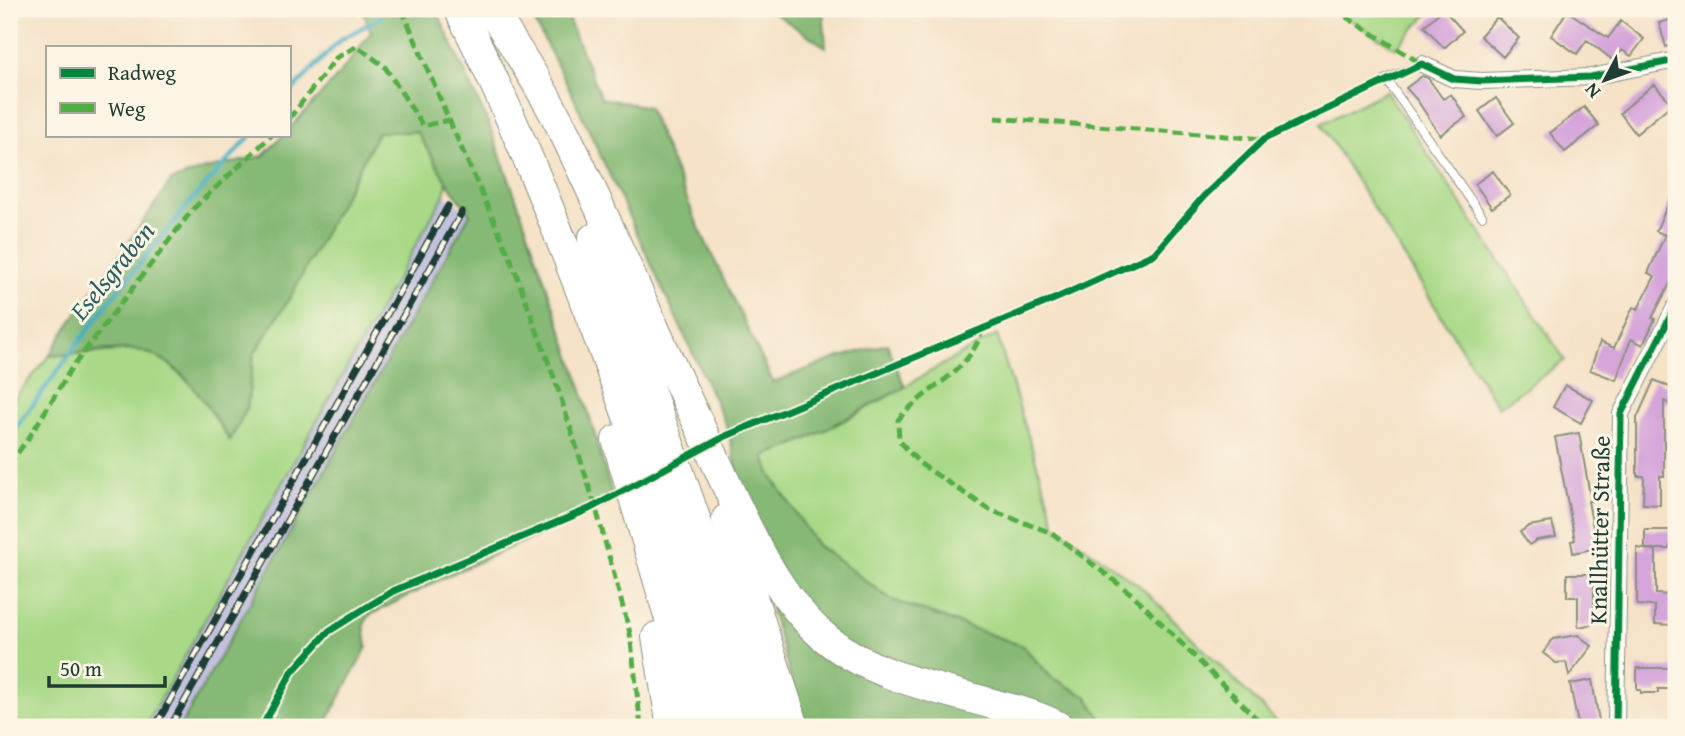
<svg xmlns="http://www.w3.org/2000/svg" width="1685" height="736" viewBox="0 0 1685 736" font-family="'Gentium Book Plus',serif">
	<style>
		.industrial { fill: #c3c1db }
		.green { fill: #a9d987; stroke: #648b5e; stroke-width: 2 }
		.forest { fill: #86b974; stroke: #527b54; stroke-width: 2 }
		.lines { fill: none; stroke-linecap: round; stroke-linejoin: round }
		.stream { stroke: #45aec4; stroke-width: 4.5 }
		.building { fill: #d5a4da }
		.service-casing { stroke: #8a907e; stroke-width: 10 }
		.minor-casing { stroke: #8a907e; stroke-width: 18 }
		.motorway-casing { stroke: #8a907e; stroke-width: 32 }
		.service { stroke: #fff; stroke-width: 8 }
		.minor { stroke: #fff; stroke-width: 16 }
		.motorway { stroke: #fff; stroke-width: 30 }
		.rail-casing { stroke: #1f3d34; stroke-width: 7 }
		.rail { stroke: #fcf5e5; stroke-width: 4.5; stroke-dasharray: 13; stroke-linecap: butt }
		.quiet { stroke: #52ad45; stroke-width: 5; stroke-dasharray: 10 5; stroke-linecap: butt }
		.cycleway-casing { stroke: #fcf5e5; stroke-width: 11 }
		.cycleway { stroke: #00873e; stroke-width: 7 }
		.labels { text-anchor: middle; stroke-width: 6; stroke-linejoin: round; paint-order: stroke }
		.street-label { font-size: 24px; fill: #1f3d34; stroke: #fcf5e5 }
		.water-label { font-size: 26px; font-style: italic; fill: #2a5f5f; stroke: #fcf5e5 }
	</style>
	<rect width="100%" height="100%" fill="#fcf5e5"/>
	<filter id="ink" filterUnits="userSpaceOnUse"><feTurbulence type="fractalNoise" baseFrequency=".0143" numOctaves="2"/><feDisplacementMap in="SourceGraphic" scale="14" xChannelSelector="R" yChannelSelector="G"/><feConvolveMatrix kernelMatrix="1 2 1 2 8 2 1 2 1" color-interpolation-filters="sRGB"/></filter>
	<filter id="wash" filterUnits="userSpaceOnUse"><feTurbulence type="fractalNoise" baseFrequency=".00686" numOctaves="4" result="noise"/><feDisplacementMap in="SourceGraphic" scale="28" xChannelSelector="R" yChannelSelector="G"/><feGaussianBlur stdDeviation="1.57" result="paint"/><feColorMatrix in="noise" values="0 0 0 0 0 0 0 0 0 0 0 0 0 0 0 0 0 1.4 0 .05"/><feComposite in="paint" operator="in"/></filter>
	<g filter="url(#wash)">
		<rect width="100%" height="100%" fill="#f5e2c7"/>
		<path class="industrial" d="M444,195l26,19 -290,513h-35z"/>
		<path class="green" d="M1333,9h100l-38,39z
			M1386,91l179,269 -67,47 -177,-283z
			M378,132h39l30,50 -3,13 -299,532h-136v-322l40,-49 86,-6 26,7 36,33 33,51 17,-33 7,-54 38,-60z
			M997,335l59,191 85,61 141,140h-175l-20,-30 -36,-20 -28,-31 -131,-46 -75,-55 -47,-71 -6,-18c83,-28 155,-82 233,-121z"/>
		<path class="forest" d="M362,9h74l53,116 30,81 59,171 36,124 -167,75 -77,39 -6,9 3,23 -43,80h-144l290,-513 -23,-32 -30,-50h-39l-86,162 -38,60 -7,54 -17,33c-23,-35 -48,-84 -94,-91 -24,-3 -62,4 -87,6l34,-53 29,-37 59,-85 31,-11 61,-14 20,-21h6v-6l49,-53 33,-44z
			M528,9h36l37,89 47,9 51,121 74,154 64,-24 50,-14 18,43 -98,52 -43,17 6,18 47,71 75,55 131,46 28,31 36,20 20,30h-302l-39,-135 -39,-165 -156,-335z
			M768,9h55l3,38z"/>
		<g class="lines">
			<path class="stream" d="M289,94l51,-54 41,-23
				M9,437l102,-138 81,-99 59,-65"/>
		</g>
		<g id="blocks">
			<path class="building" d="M1443,9l20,22 -19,17 -20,-22z
				M1567,11l41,27 13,-17 23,18 -13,17 -9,-6 -8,11 -27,-21 -10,14 -26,-18z
				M1497,17l22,21 -16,19 -23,-21z
				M1676,18v26l-10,3 -7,-24z
				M1422,76l6,2 15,21 8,-5 15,23 -26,18 -23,-35 -11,-12z
				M1654,84l18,20 -36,30 -16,-21z
				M1496,98l18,25 -17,13 -18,-25z
				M1584,107l15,18 -34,27 -15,-19z
				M1493,171l17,24 -18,13 -17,-24z
				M1676,186v86l-24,46 3,1 -12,26 -12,-6 -15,41 -26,-10 10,-28 14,6 19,-41 5,2 17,-33 -7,-3 17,-38 -9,-4z
				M1654,380l22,10v17l-12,-6v75h-4v29l-17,-1 1,-28h-7v-58z
				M1565,385l28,15 -12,23 -28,-16z
				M1579,433l12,68h-3l9,47 -24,5 -2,-12 4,-1 -20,-103z
				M1552,522l4,15 -19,3 -8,5 -9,-13 9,-6z
				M1645,530h31l-7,19h-23l10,1v44l14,1 2,30 -17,-1v-18l-18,-1v-57l8,1z
				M1567,574h27v50l-16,3v-30h-11z
				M1578,635l14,11 -23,30 -3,-14 -10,1 -13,-10 10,-14z
				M1637,668h38l1,21h-18v4h-17v-3h-4z
				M1592,680l7,41 -21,4 -8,-41z"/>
		</g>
	</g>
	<g filter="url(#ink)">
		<use href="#blocks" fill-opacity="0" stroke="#8a907e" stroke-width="2"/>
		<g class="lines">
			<g class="service-casing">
				<path id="service" d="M1422,64l-36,15 96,137"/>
			</g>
			<g class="minor-casing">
				<path id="minor" d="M1422,64l32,15 28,2 109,-4 85,-17
					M1616,727l5,-313 55,-109"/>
			</g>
			<g class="motorway-casing">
				<path id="motorway" d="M459,9c56,110 101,226 145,342 46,124 91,249 128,376
					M491,9c25,40 52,80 73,123 48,98 89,199 137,297 31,66 69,166 127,211 48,38 115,49 172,66 20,5 41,11 59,21
					M593,239c61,161 120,323 170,488
					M617,440l85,287
					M727,519l67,208
					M657,637l15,90"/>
			</g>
			<use href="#service" class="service"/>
			<use href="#minor" class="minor"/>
			<use href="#motorway" class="motorway"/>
			<g class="rail-casing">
				<path id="rail" d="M155,727l293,-521
					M170,727l292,-515"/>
			</g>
			<use href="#rail" class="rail"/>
			<path class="quiet" d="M402,9l47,111 61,137 47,129 38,119 35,128 11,94
				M1333,9l89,55
				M995,118l269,21
				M289,119l47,-61 21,-12 28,21 38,59 26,-6
				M983,327c-12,47 -57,59 -85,93l1,20 20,23 71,47 62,23 81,62 132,132
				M9,465l23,-32 39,-64 122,-160 79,-74"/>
			<g class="cycleway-casing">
				<path id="cycleway" d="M262,727l30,-55 37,-41 64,-40 196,-82 137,-73 333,-139 95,-43 50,-58 60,-57 158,-75 32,15 28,2 109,-4 85,-17
					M1616,727l5,-313 55,-109"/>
			</g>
			<use href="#cycleway" class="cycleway"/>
		</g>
	</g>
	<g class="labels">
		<g class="street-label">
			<text transform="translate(1600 530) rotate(-89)" y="8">Knallhütter Straße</text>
		</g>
		<g class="water-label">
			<text transform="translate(112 271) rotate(-51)" y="9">Eselsgraben</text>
		</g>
	</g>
	<rect width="1685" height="736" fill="none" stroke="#fcf5e5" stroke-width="35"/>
	<rect x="46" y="46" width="245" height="91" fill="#fcf5e5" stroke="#a4ab9e" stroke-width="2"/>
	<rect x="60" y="68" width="35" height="10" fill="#00873e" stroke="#a4ab9e" stroke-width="2"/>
	<text x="108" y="80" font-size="21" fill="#1f3d34">Radweg</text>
	<rect x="60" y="103" width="35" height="10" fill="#52ad45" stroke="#a4ab9e" stroke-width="2"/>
	<text x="108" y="116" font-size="21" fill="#1f3d34">Weg</text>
	<g transform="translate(1605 80) rotate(229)" stroke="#fcf5e5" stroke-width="5" paint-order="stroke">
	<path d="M0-5L12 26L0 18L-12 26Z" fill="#1f3d34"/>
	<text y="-10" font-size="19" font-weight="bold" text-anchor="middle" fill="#1f3d34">N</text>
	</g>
	<path d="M49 676v10h116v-10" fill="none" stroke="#1f3d34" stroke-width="3.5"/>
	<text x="60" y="676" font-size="21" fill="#1f3d34" stroke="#fcf5e5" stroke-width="5" paint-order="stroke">50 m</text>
</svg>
